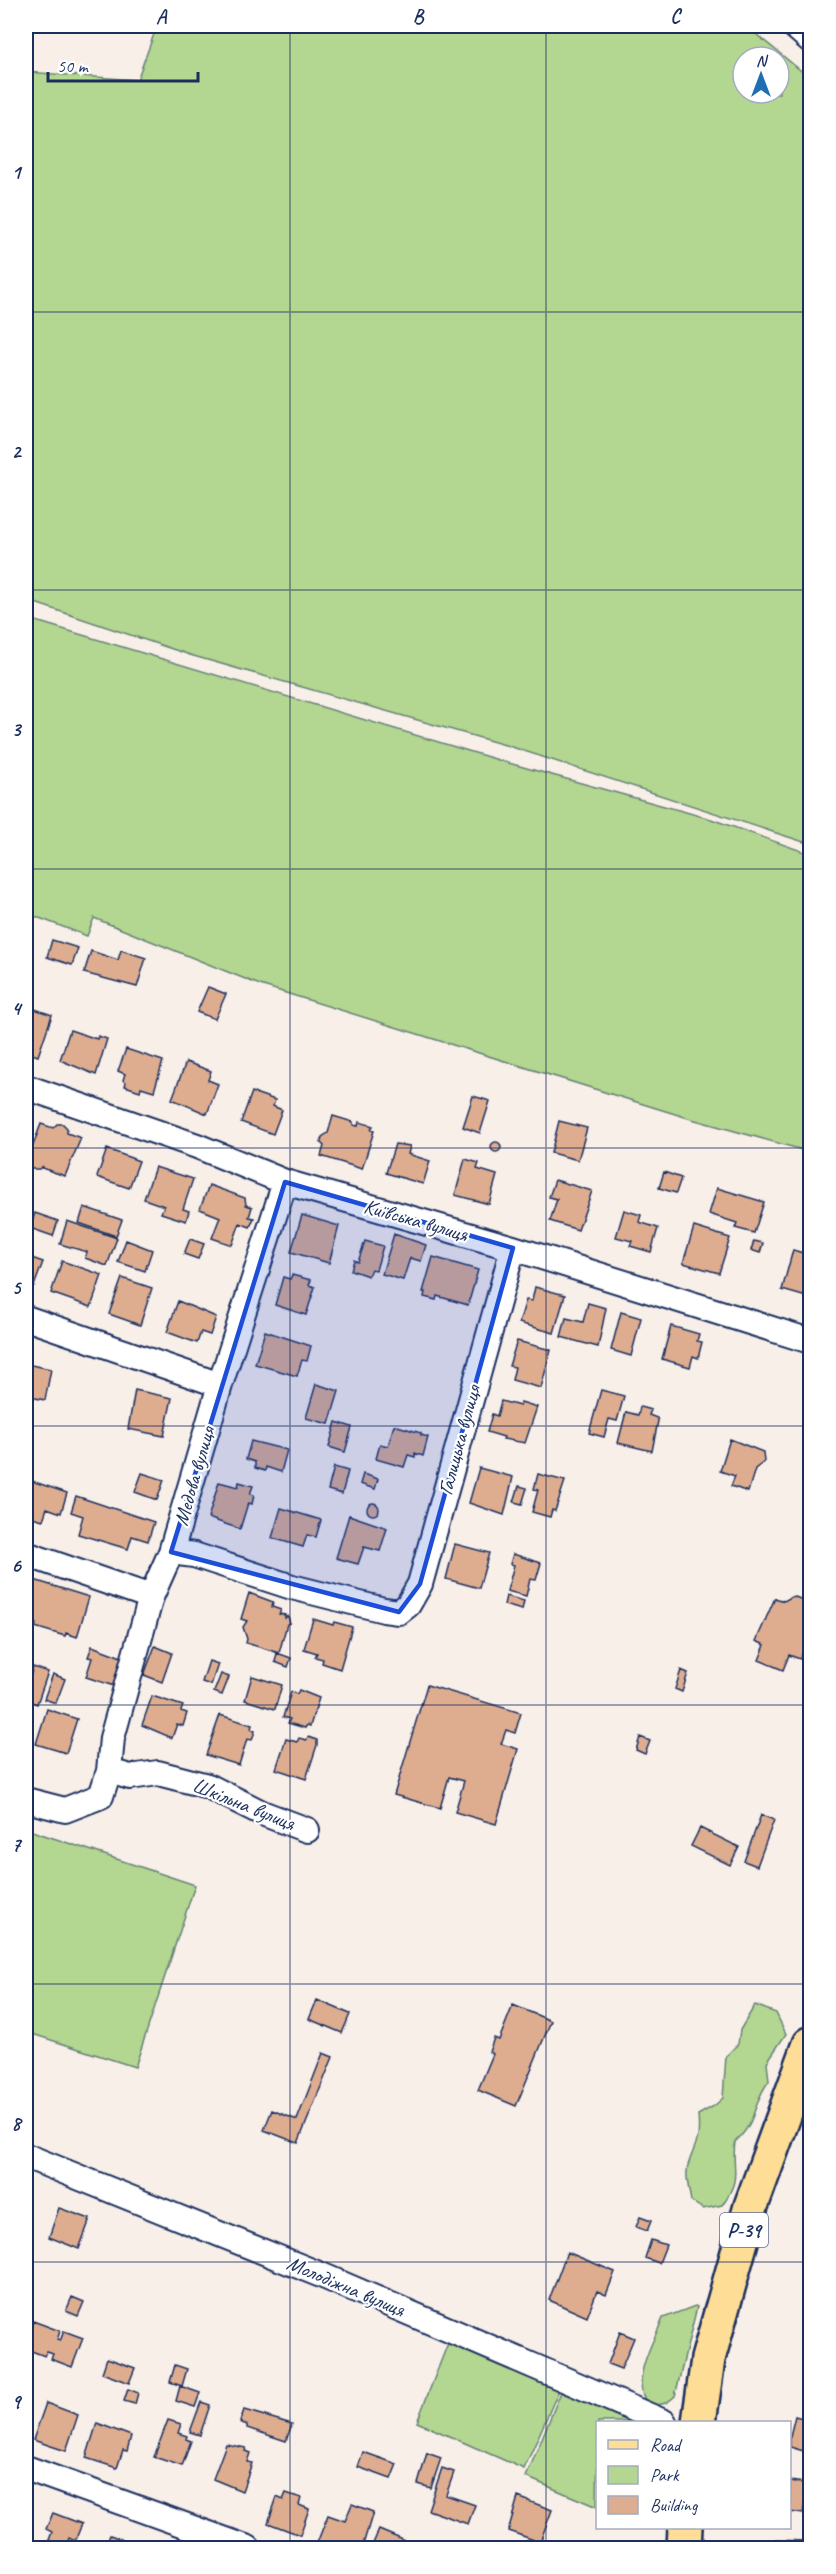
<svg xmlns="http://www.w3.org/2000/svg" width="836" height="2574" viewBox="0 0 836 2574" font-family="Caveat,sans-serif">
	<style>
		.green { fill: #b3d690; stroke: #678277; stroke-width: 1.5; fill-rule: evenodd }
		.building { fill: #dead90; stroke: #1b2f5e; stroke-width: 1.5 }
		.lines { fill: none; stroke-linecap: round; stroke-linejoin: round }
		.minor-casing { stroke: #1b2f5e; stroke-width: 28 }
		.primary-casing { stroke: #1b2f5e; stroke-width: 38 }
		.minor { stroke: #fff; stroke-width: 24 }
		.primary { stroke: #fedd96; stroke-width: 33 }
		.marked { fill: #1d4ed8; fill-opacity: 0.2; stroke: #1d4ed8; stroke-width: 4.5; stroke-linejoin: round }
		.grid { fill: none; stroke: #1b2f5e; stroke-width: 1.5; stroke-opacity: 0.55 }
		.labels { text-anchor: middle; stroke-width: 4.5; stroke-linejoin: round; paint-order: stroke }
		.shield { fill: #fff; stroke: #5f6d8e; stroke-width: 1.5 }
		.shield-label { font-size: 20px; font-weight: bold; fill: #1b2f5e }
		.street-label { font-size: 21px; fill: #1b2f5e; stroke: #fff }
		.neatline { fill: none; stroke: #1b2f5e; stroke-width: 2 }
		.grid-label { font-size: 20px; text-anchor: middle; font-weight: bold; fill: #1b2f5e }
	</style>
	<rect width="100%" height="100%" fill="#f8efe9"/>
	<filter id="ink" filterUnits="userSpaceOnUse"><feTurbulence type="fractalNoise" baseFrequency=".0167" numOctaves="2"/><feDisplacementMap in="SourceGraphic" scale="12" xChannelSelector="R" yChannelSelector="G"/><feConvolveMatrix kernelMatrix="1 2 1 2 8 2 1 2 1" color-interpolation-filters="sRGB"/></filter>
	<g filter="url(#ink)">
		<path class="green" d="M157,26h589l64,52v766l-298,-97 -322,-92 -164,-55v-528l111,8zM743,57h36v36h-36z
			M26,618l479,144 206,57 99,35v298l-122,-34 -428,-133 -166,-67 -7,18 -61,-23z
			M26,1829l169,56 -60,182 -109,-35z
			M755,2005l21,8 10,21 -19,28 2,19c-18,23 -10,39 -34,61 -4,30 8,34 -13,63l-19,4 -12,-8c-2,-12 -7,-28 -2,-39 8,-22 11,-22 9,-47l16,-9 9,-8 3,-42 12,-12 2,-14z
			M695,2306l2,1 -22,89c-8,8 -15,10 -27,8 -19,-23 6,-63 15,-86z
			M448,2343l111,47 -35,79 -107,-47z
			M561,2392l65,28 1,2h-29l-1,85 -71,-30z"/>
		<path class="building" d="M52,940l26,8 -6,17 -25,-8z
			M121,950l25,8 -9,29 -53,-14 7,-22 27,9z
			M208,987l18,7 -11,25 -18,-7z
			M26,1006l26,9 -14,41 -12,-4z
			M70,1030l27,9 1,-3 9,3 -11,36 -36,-15z
			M126,1049l37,12 -9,30 -13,-4 -1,4 -15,-5 1,-4 -3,-2 2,-6 -7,-3z
			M186,1062l25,9 -3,9 10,4 -11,30 -35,-15z
			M252,1092l23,8 -2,6 9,4 -9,24 -32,-12z
			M473,1096l17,5 -10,32 -17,-6z
			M333,1116l20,6v3l5,1 1,-4 14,4 -2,4 3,1 -12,38 -41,-13 3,-10 -3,-3 1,-6 6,-4z
			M559,1121l28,7 -9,32 -27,-7z
			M41,1124l12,4 4,-4h6l4,4v5l14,5 -16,38 -23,-8 1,-2 -4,3h-6l-4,-4 -1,-6z
			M491 1147a5 5 0 1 1 10 0a5 5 0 1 1-10 0Z
			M395,1144l15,2 -2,8 22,7 -7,23 -37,-11z
			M107,1149l32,12 -10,27 -32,-11z
			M465,1159l14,4 -2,6 20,6 -8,29 -34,-9z
			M155,1167l38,12 -10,30 6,2 -3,10 -25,-8 3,-7 -20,-7z
			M664,1172l17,6 -5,15 -17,-5z
			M555,1180l37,11 -14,39 -28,-9 7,-22 -8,-2z
			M209,1185l36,13 1,7 6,2 -3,10 5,1 -4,9 -10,-4 -8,22 -20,-7 8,-21 -20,-8z
			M717,1188l47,14 -10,31 -19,-5 2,-5 -28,-9z
			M84,1207l38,13 -6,16 -37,-13z
			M624,1210l17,5 -2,7 19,6 -7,24 -21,-6 2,-5 -16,-4z
			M35,1213l23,8 -5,15 -23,-8z
			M302,1215l37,11 -10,37 -38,-11z
			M67,1221l50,17 -10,28 -22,-8 2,-6 -27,-8z
			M694,1227l36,11 -11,35 -36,-10z
			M394,1234l32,11 -5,16 -11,-3 -7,22 -21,-6z
			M190,1239l14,5 -6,15 -14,-5z
			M126,1240l26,10 -7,21 -27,-9z
			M365,1241l18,5 -7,24 -5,-1 -3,7 -17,-6 3,-10 4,2z
			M754,1241l9,2 -3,10 -9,-3z
			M793,1250l17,5v43l-28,-8z
			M26,1256l17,6 -9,24 -8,-3z
			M433,1257l45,13 -10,35 -31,-9 -1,4 -12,-3 1,-5h-2z
			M62,1261l40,14 -11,32 -40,-14z
			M292,1275l19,5 -2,5 6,2 -9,28 -31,-10 8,-28 7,2z
			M122,1278l30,10 -12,37 -31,-11z
			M535,1287l30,8 -11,38 -35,-10 7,-23 6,1z
			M178,1301l38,16 -6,18 -9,-3 -4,11 -30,-11z
			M588,1303l18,5 -8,39 -37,-10 5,-19 17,4z
			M621,1312l20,6 -10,38 -20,-6z
			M671,1326l28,8 -2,7 5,1 -4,16 -5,-2 -3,11 -28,-8z
			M265,1331l46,15 -4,15 -5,-1 -5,16 -42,-12z
			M517,1341l34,9 -10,38 -29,-8 3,-13 -6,-1z
			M26,1364l25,5 -6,31 -19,-4z
			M316,1384l23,7 -10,33 -23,-6z
			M135,1390l37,8 -8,38 -36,-7z
			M601,1390l23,6 -7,25 -8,-2 -5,18 -15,-4z
			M501,1401l19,5 1,-4 16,5 -12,36 -22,-4 1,-2 -17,-5 5,-18 5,2z
			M640,1407l11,3 -2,5 8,3 1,3 -6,30 -34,-8 8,-31 12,3z
			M336,1422l16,5 -7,25 -16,-5z
			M394,1425l27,8v2l7,2 -5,19 -8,-3v4l-7,-2 -4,12 -28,-8 4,-15 8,2z
			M730,1439l33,13 1,10 -9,7 -7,23 -17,-6 4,-10 -15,-5z
			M251,1441l36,9 -6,22 -15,-5 -1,4 -10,-3v-6l-9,-3z
			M334,1467l14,4 -6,23 -14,-4z
			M479,1468l34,9 -9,38 -35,-12z
			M142,1473l22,7 -7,20 -22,-8z
			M363,1474l15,5 -3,10 -15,-5z
			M538,1474l27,7 -10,30 -3,-1 -2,7 -18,-5 6,-22 -4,-1z
			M26,1479l41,14 -6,20 -14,-5 -4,12 -17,-5z
			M219,1482l19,5 1,-5 14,4 -3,8 4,1 -2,9 -4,-1 -8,26 -32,-11z
			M519,1486l8,2 -5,16 -8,-2z
			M76,1496l78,26 -6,19 -16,-5 -4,13 -50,-15 5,-18 -12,-4z
			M367 1509a6 6 0 1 1 12 0a6 6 0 1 1-12 0Z
			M281,1508l40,12 -5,17 -9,-2 -4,12 -31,-9z
			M349,1515l38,13 -7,23 -16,-4 -6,17 -22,-6z
			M455,1544l34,9 -10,35 -33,-9z
			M513,1554l28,9 -5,17 -6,-1 -4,17 -19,-5 7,-26 -4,-1z
			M34,1580l55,17 -12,40 -11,-4 -1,3 -30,-9 1,-3 -10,-3v-14z
			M249,1593l24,9 -1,5 9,3 -2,4 6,1v3l3,-2 2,7 -3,1 -8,29 -33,-10 1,-4 -4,-12 4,-6 -6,-2z
			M506,1596l18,5 -2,9 -18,-5z
			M793,1596l12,5 5,9v23l-10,26 -11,-4 -6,15 -24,-10 6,-15 -9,-4 19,-43 9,3z
			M313,1619l20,6 1,-3 18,5 -12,42 -18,-6 1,-4 -8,-2 2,-4 -13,-4z
			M92,1646l32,12 -10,28 -28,-9 6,-19 -4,-1z
			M155,1646l17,7 -10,29 -18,-7z
			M277,1653l14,5 -3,9 -13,-5z
			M209,1661l9,3 -7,21 -9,-3z
			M33,1667l15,5 -11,32 -11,-4v-10z
			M681,1670l7,3 -6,19 -7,-3z
			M53,1674l12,5 -9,24 -12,-4z
			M221,1674l8,3 -7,18 -8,-3z
			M252,1676l30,9 -7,24 -30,-9z
			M427,1685l94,28 -6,20 -9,-3 -5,14 17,5 -22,75 -41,-12 9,-31 -15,-4 -9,31 -46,-13z
			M299,1690l20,8 -9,28 -3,-1 -2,3 -17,-5 2,-4 -7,-2 8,-25 6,2z
			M152,1696l31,10 -2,5 6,2 -4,13 -6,-2 -5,14 -30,-13z
			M47,1709l30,10 -11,34 -30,-9z
			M220,1715l32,10 -1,4 4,2 -3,9 -5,-1 -8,26 -33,-10z
			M308,1737l9,3v5l-11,34 -30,-10 10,-30 11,3 2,-4 8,2z
			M640,1737l10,4 -5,13 -9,-4z
			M761,1815l13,5 -17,46 -13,-5z
			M700,1828l39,19 -9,18 -39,-19z
			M317,2000l33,14 -8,19 -33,-14z
			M513,2005l38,16 -35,85 -38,-16 15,-36 -4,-2 5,-14 5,2z
			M323,2053l10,4 -35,86 -34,-13 8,-20 25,10z
			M59,2208l31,11 -11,30 -30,-12z
			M640,2217l11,4 -4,10 -11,-4z
			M651,2240l15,5 -7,18 -14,-5z
			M567,2252l48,20 -9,23 -9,-4 -10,26 -38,-17z
			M72,2297l12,5 -6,14 -12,-5z
			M33,2321l27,10 -3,9 3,1 4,-10 19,7 -11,29 -21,-8 2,-5 -6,-2 -2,4 -19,-7v-21l4,2z
			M620,2332l14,6 -13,31 -13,-5z
			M107,2358l28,10 -6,15 -27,-10z
			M175,2365l12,4 -5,17 -12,-4z
			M180,2386l20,7 -5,14 -19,-6z
			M128,2389l10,4 -3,11 -11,-3z
			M201,2402l9,3 -10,30 -10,-3z
			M46,2403l32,12 -12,36 -33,-11z
			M244,2410l48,14 -6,17 -39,-13v-3l-7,-3z
			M795,2416l15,4v33l-20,-6v-11z
			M168,2420l13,4 -3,9 9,3 -1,3 5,2 -9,25 -28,-9z
			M97,2423l34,13 -4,15 -4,-1 -6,18 -31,-10z
			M226,2444l20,4 -1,3 5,2 -3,9 5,1 -10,28 -29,-12z
			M363,2452l34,12 -6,15 -33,-12z
			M427,2453l14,5 -10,30 -13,-4z
			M442,2468l12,4 -8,23 29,10 -7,19 -40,-14z
			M790,2481l20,3v18l-5,-1 -2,13 -13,-2z
			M286,2493l15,5 -2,7 10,4 -9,26 -32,-12 9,-26 6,3z
			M518,2497l34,13 -12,32 -32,-11z
			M352,2504l21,8 -11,36h-31l-14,-5 11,-28 17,6z
			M53,2513l29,11 -7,17 -6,-3 -3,8 -17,-6 3,-8 -6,-3z
			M379,2530l41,17v1h-49z
			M110,2535l33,12 -1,1h-37z
			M771,2540l36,1 -1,7h-35z"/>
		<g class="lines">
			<g class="minor-casing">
				<path id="minor" d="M794,26l16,14
					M26,1087l171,59 88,36 228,66 297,93
					M26,1318l194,67
					M171,1552l23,3 98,32 92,23 15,2 9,-7 12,-21 93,-336
					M26,1554l125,43
					M109,1771l21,6 28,-4 50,13 54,27 45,17
					M26,1800l39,10 36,-14 8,-25 3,-33 39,-141 20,-45 49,-167 65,-203
					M26,2156l295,119 343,147
					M26,2468l222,80"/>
			</g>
			<g class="primary-casing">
				<path id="primary" d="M699,2422l9,-63 43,-153 59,-162
					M684,2548l1,-20"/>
			</g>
			<use href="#minor" class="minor"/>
			<use href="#primary" class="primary"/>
		</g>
	</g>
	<path class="marked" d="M285,1182l228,66 -93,336 -21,28 -228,-60z"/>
	<path class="grid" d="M290,26v2522M546,26v2522M26,312h784M26,590h784M26,869h784M26,1148h784M26,1426h784M26,1705h784M26,1984h784M26,2262h784"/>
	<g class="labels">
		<rect class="shield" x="720" y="2213" width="48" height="34" rx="4.5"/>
		<g class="shield-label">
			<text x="744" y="2237">Р-39</text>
		</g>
		<g class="street-label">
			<text transform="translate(416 1220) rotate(16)" y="7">Київська вулиця</text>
			<text transform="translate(459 1440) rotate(-75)" y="7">Галицька вулиця</text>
			<text transform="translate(194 1476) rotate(-74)" y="7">Медова вулиця</text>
			<text transform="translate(244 1804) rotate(22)" y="7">Шкільна вулиця</text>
			<text transform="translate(346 2286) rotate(23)" y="7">Молодіжна вулиця</text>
		</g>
	</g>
	<rect width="836" height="2574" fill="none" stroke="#fff" stroke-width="66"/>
	<rect x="596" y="2421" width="195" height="108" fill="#ffffff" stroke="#a4acbf" stroke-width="1.5"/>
	<rect x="608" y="2440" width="30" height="9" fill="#fedd96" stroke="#a4acbf" stroke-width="1.5"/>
	<text x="650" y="2451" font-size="18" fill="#1b2f5e">Road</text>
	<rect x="608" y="2466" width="30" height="18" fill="#b3d690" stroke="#a4acbf" stroke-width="1.5"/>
	<text x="650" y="2481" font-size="18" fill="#1b2f5e">Park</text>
	<rect x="608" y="2496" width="30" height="18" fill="#dead90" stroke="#a4acbf" stroke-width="1.5"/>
	<text x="650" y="2511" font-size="18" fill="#1b2f5e">Building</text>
	<g transform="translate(761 75)"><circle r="28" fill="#ffffff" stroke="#a4acbf" stroke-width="1.5"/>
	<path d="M0-4.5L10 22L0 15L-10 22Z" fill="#1f6fb2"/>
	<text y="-9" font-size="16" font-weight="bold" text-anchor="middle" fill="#1b2f5e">N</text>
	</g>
	<path d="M48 72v9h150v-9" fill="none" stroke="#1b2f5e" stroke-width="3"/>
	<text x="57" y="72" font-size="18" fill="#1b2f5e" stroke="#ffffff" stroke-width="4.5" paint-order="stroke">50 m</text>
	<rect x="33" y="33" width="770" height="2508" class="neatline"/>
	<g class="grid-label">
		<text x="161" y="23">A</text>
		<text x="418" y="23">B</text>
		<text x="675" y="23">C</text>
		<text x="16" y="179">1</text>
		<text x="16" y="458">2</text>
		<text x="16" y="736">3</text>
		<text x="16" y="1015">4</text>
		<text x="16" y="1294">5</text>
		<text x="16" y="1572">6</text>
		<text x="16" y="1851">7</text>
		<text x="16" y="2130">8</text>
		<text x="16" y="2408">9</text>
	</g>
</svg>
